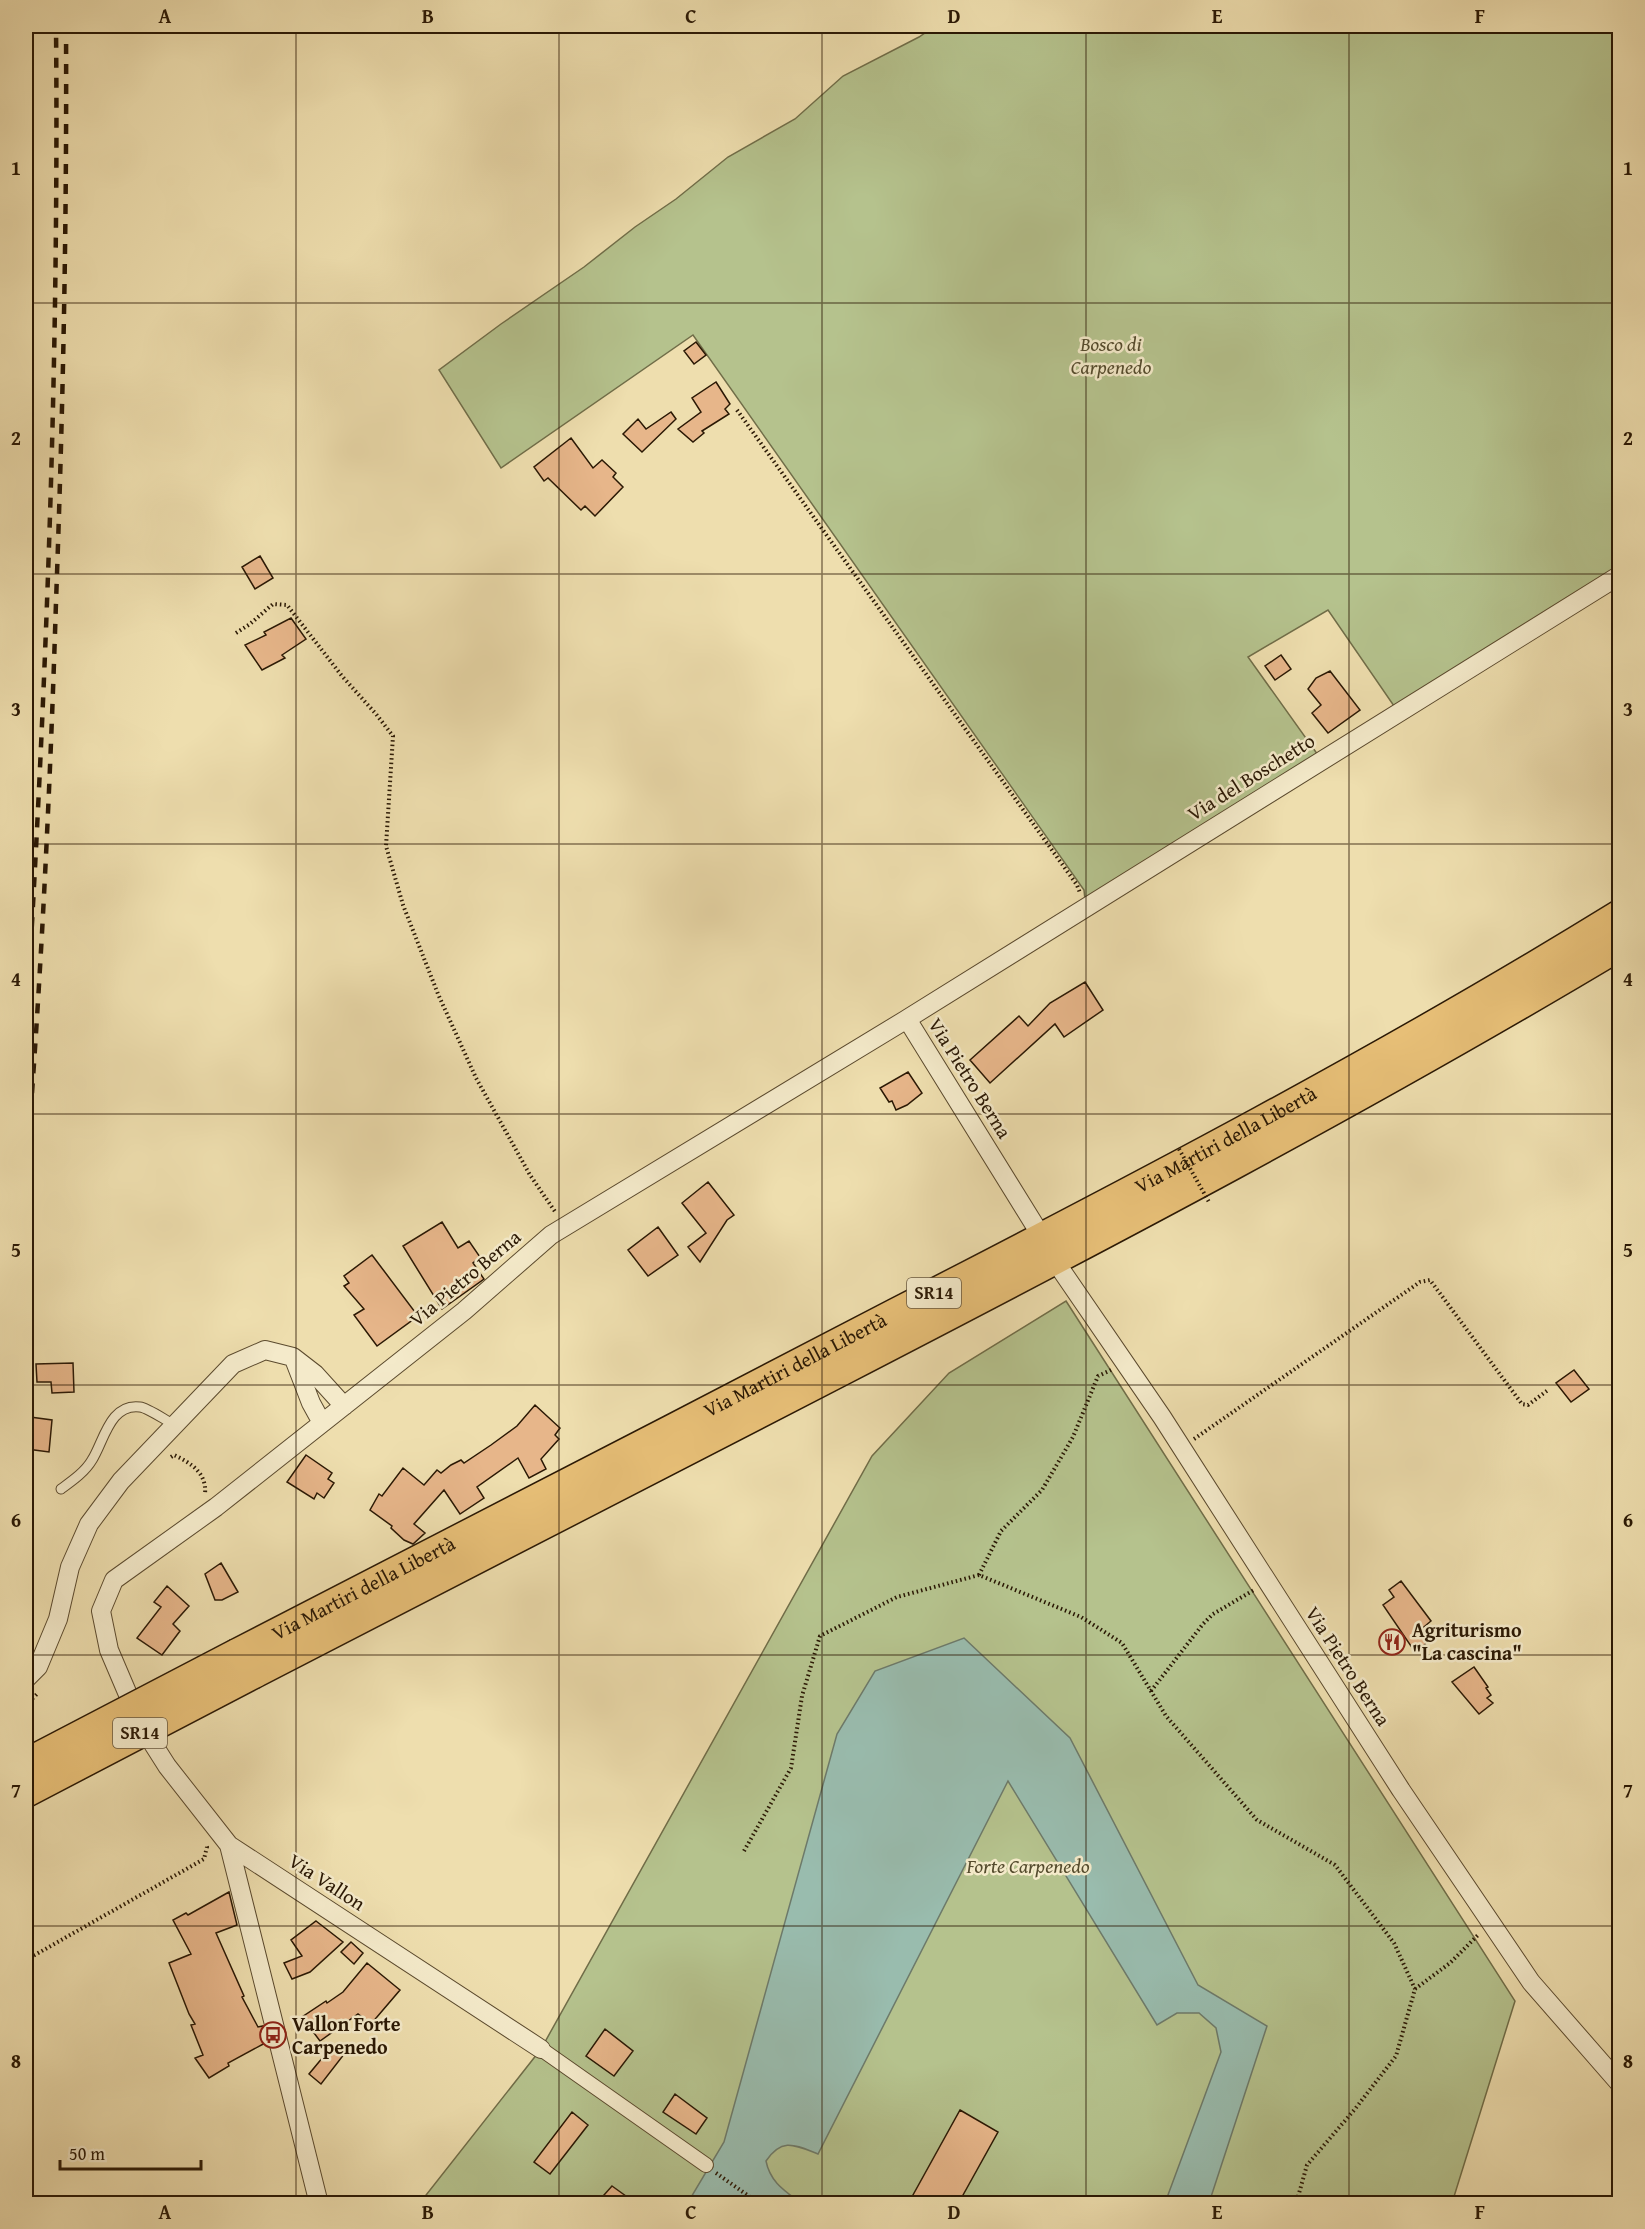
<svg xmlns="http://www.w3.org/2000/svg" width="1645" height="2229" viewBox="0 0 1645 2229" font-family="'Gentium Book Plus',serif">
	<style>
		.green { fill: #b5c28d; stroke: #706d48; stroke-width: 1.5 }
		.water { fill: #99bcae; stroke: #6d7a6a; stroke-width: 1.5 }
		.building { fill: #e7b68a; stroke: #2a1804; stroke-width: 1.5 }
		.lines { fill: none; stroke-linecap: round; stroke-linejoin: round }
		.service-casing { stroke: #5b4a2e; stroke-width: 11 }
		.pedestrian-casing { stroke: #5b4a2e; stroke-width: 16 }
		.minor-casing { stroke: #5b4a2e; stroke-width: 20 }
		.primary-casing { stroke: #2a1804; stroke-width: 31 }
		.path { stroke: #2a1804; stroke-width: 4; stroke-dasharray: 1.5 3; stroke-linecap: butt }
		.service { stroke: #f4eaca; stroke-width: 9 }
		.pedestrian { stroke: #f4eaca; stroke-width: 14 }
		.minor { stroke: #f4eaca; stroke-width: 18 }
		.primary { stroke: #e7bf77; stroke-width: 28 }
		.rail { stroke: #2a1804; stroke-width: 4.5; stroke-dasharray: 10 10; stroke-linecap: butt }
		.primary-bridge-casing { stroke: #2a1804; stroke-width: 31; stroke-linecap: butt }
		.path-bridge { stroke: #2a1804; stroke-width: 4; stroke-dasharray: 1.5 3; stroke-linecap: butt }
		.primary-bridge { stroke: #e7bf77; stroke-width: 28 }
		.grid { fill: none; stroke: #2a1804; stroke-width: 1.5; stroke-opacity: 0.55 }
		.labels { text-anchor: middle; stroke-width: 5; stroke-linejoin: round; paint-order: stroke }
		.shield { fill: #f4eaca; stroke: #67573f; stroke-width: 1.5 }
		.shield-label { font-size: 18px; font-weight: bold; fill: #2a1804 }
		.park-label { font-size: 20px; font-style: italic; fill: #544b2d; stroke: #f4eaca }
		.street-label { font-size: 20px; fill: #2a1804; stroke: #f4eaca }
		.poi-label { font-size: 20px; font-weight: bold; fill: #2a1804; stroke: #f4eaca; text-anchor: start }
		.neatline { fill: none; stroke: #2a1804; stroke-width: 2 }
		.grid-label { font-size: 20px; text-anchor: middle; font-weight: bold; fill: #2a1804 }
	</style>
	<rect width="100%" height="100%" fill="#eedeae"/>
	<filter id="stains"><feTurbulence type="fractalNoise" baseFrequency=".00333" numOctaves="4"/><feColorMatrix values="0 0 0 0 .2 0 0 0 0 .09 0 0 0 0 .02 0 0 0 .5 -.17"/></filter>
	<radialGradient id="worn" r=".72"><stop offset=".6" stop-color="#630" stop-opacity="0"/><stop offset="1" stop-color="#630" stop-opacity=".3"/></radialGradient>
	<path class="green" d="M935,26h684v541l-225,139 -66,-96 -80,47 70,98 -233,145 -1,-10 -391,-555 -192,133 -62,-98 62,-46 83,-57 51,-40 41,-28 52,-42 67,-38 48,-43 76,-39z
		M1066,1301l449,700 -63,202 -1033,1 122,-155 331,-593 77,-83z"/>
	<path class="water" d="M964,1638l106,100 128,247 69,41 -58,177h-44l56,-151 -5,-24 -17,-15h-22l-20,12 -149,-244 -190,373c-23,-9 -36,-17 -52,7 4,21 19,30 35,42l-114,1 37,-62 113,-408 38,-63z"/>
	<path class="building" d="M696,342l10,13 -12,9 -10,-13z
		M716,382l14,22 -5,5 4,5 -27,17 2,2 -11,9 -15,-13 23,-17 -9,-14z
		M671,412l5,7 -34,33 -19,-18 15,-15 8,10z
		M571,438l22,30 9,-8 14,13 -3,4 10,10 -28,29 -10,-10 -4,4 -33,-32 -4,3 -10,-14z
		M260,556l13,22 -18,11 -13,-22z
		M291,618l15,21 -24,16 3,3 -23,12 -17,-25 21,-10 -2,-3z
		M1281,655l10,14 -16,11 -10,-14z
		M1330,671l30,39 -32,23 -16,-20 9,-8 -13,-16 8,-11z
		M1085,982l18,28 -39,27 -9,-13 -65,59 -20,-23 49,-44 9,10 22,-23z
		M908,1072l14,21 -15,12 -11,5 -4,-9 -3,1 -9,-14z
		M708,1182l26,33 -7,5 -27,42 -12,-15 18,-14 -24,-30z
		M442,1222l16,26 11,-7 11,16 -7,6 11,16 -42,30 -39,-63z
		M658,1227l20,28 -30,21 -20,-26z
		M372,1255l46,61 -41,30 -23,-31 10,-6 -20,-23 5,-3 -5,-7z
		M73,1363l1,29 -22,1 -1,-11h-14l-1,-18z
		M1574,1370l15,19 -18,13 -15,-19z
		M535,1405l25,23 -5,7 4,4 -18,20 5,10 -17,9 -11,-20 -41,29 7,11 -24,16 -16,-24 -30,34 11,9 -12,11 -9,-4 -13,-12 1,-2 -22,-16 9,-16 3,2 21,-28 21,17 13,-15 4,3 10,-8 10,-5 3,3 27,-18 26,-19z
		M30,1417l22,3 -3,32 -22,-3z
		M306,1455l26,18 -4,6 6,4 -10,15 -7,-5 -3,6 -27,-17z
		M221,1563l17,29 -16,8h-7l-10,-26z
		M1401,1581l30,40 -12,10 9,11 -13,10 -32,-47 11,-8 -5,-7z
		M167,1586l22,20 -16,18 7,7 -18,24 -25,-17 24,-31 -7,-5z
		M1474,1667l14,20 -2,1 5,7 -4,3 6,5 -14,11 -27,-32z
		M229,1892l8,33 -21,8 28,63 -2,1 16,30 5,-1 4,16 -39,21 1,3 -20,12 -14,-20 8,-3 -12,-30 4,-1 -6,-10 -20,-51 22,-9 -18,-34 13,-7 2,2z
		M316,1921l27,21 -33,30 -18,7 -8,-16 18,-7 -11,-16z
		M351,1942l12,11 -9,11 -13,-12z
		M367,1963l33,27 -29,34 -13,-10 -38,27 -18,-24 24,-16 1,2 16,-11z
		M605,2029l28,22 -19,25 -28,-20z
		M333,2045l12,8 -24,31 -12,-10z
		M675,2094l32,24 -11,16 -33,-22z
		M960,2110l38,22 -40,72h-50z
		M572,2112l16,13 -38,49 -16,-12z
		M612,2186l25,18h-41z"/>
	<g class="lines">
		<g class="service-casing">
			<path id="service" d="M61,1489c11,-8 24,-17 31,-29 12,-19 18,-57 48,-53 8,1 25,13 33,17"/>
		</g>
		<g class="pedestrian-casing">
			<path id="pedestrian" d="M541,2049l165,116"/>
		</g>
		<g class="minor-casing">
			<path id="minor" d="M907,1019l713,-444
				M1055,1261l107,156 239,373 130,192 89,102
				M294,1359l17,44 11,20
				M26,1679l12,-12 20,-48 12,-52 19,-43 32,-43 112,-117 32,-14 28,7 22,17 29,32
				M229,1845l90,359
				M541,2049l-312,-204 -62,-79 -26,-41 -32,-75 -8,-39 13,-31 102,-73 248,-196 87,-76 356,-216 135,218"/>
		</g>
		<g class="primary-casing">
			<g id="primary">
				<path id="s1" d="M237,1653c220,-113 439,-226 658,-340 245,-126 490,-254 725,-399"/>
				<path d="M254,1674c196,-101 392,-202 588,-303 263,-136 524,-273 778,-425"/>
			</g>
		</g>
		<path class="path" d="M737,410l340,475 3,8
			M236,633l14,-9 23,-20 14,1 55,71 34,38 17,22 -7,110 17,59 35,89 38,84 54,97 26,38
			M1194,1439l226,-157 10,-2 92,124 6,1 20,-15
			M171,1457l3,-2c17,8 33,18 31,39
			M979,1575l22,-44 41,-41 31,-53 25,-61 13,-6
			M1151,1691l52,-67 10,-10 41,-24
			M26,1705l12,-12
			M744,1851l47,-83 11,-72 18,-60 77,-39 82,-22 102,42 41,26 44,73 91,104 78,45 59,78 21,46 -19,67 -41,53 -48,56 -11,39
			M26,1960l178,-101 3,-12 -1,-2
			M1415,1989l35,-26 29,-29
			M716,2173l44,31"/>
		<use href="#service" class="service"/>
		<use href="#pedestrian" class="pedestrian"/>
		<use href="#minor" class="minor"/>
		<use href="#primary" class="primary"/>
		<path class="rail" d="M26,1027c20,-333 33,-667 30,-1001
			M26,1173c15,-190 24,-380 30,-571 7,-192 11,-384 10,-576"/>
		<g class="primary-bridge-casing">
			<path id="primary-bridge" d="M26,1763l211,-110
				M26,1793l228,-119"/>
		</g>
		<path class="path-bridge" d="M1179,1149l30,53"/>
		<use href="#primary-bridge" class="primary-bridge"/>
	</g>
	<path class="grid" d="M296,26v2178M559,26v2178M822,26v2178M1086,26v2178M1349,26v2178M26,303h1594M26,574h1594M26,844h1594M26,1114h1594M26,1385h1594M26,1655h1594M26,1926h1594"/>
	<defs>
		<g id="restaurant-ring" transform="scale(1.35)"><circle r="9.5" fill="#f4eaca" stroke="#8f2418" stroke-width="1.5"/><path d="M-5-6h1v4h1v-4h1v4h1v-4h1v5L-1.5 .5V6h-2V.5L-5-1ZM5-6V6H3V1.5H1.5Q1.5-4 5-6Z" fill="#8f2418"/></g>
		<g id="bus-ring" transform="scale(1.35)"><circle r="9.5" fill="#f4eaca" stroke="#8f2418" stroke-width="1.5"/><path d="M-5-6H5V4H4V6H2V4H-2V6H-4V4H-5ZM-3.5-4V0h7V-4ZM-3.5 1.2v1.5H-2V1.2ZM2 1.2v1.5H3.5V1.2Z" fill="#8f2418"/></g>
	</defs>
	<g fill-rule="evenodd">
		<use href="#restaurant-ring" x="1392" y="1642"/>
		<use href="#bus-ring" x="273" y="2035"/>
	</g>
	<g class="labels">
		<g class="shield">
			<rect x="907" y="1278" width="54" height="30" rx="4.5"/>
			<rect x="113" y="1718" width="54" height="30" rx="4.5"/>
		</g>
		<g class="shield-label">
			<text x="934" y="1299">SR14</text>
			<text x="140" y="1739">SR14</text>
		</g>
		<g class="park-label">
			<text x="1111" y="351">Bosco di<tspan x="1111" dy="23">Carpenedo</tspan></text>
			<text x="1028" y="1873">Forte Carpenedo</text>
		</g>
		<g class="street-label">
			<text transform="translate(1251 777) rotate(-32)" y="7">Via del Boschetto</text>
			<text transform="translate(970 1078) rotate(58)" y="7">Via Pietro Berna</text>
			<text dy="7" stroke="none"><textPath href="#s1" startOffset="1114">Via Martiri della Libertà</textPath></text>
			<text transform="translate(465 1278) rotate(-40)" y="7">Via Pietro Berna</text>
			<text dy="7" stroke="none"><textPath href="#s1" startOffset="628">Via Martiri della Libertà</textPath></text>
			<text dy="7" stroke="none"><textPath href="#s1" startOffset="142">Via Martiri della Libertà</textPath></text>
			<text transform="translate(1348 1666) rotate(57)" y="7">Via Pietro Berna</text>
			<text transform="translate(327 1882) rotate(33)" y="7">Via Vallon</text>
		</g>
		<g class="poi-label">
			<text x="1412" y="1637">Agriturismo<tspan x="1412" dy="23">"La cascina"</tspan></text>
			<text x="292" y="2031">Vallon Forte<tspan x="292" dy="23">Carpenedo</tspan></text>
		</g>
	</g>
	<rect width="1645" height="2229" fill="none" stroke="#eedeae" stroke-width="66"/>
	<path d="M60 2160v9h141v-9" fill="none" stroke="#2a1804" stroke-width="3"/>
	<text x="69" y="2160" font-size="18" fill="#2a1804" stroke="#f4eaca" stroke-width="4.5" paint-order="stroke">50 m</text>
	<rect x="33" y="33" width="1579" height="2163" class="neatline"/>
	<g class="grid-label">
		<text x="165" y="23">A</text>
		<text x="428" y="23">B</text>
		<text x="691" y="23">C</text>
		<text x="954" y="23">D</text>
		<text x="1217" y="23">E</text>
		<text x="1480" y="23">F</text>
		<text x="16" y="175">1</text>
		<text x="1628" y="175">1</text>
		<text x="16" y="445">2</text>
		<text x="1628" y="445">2</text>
		<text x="16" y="716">3</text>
		<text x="1628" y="716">3</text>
		<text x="16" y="986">4</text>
		<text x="1628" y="986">4</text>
		<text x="16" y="1257">5</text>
		<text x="1628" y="1257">5</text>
		<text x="16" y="1527">6</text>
		<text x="1628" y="1527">6</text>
		<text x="16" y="1797">7</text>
		<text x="1628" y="1797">7</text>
		<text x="16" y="2068">8</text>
		<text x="1628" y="2068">8</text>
		<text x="165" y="2219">A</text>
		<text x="428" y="2219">B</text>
		<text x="691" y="2219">C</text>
		<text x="954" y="2219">D</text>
		<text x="1217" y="2219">E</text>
		<text x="1480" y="2219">F</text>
	</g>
	<rect width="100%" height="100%" filter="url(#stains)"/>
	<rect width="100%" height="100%" fill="url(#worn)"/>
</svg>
